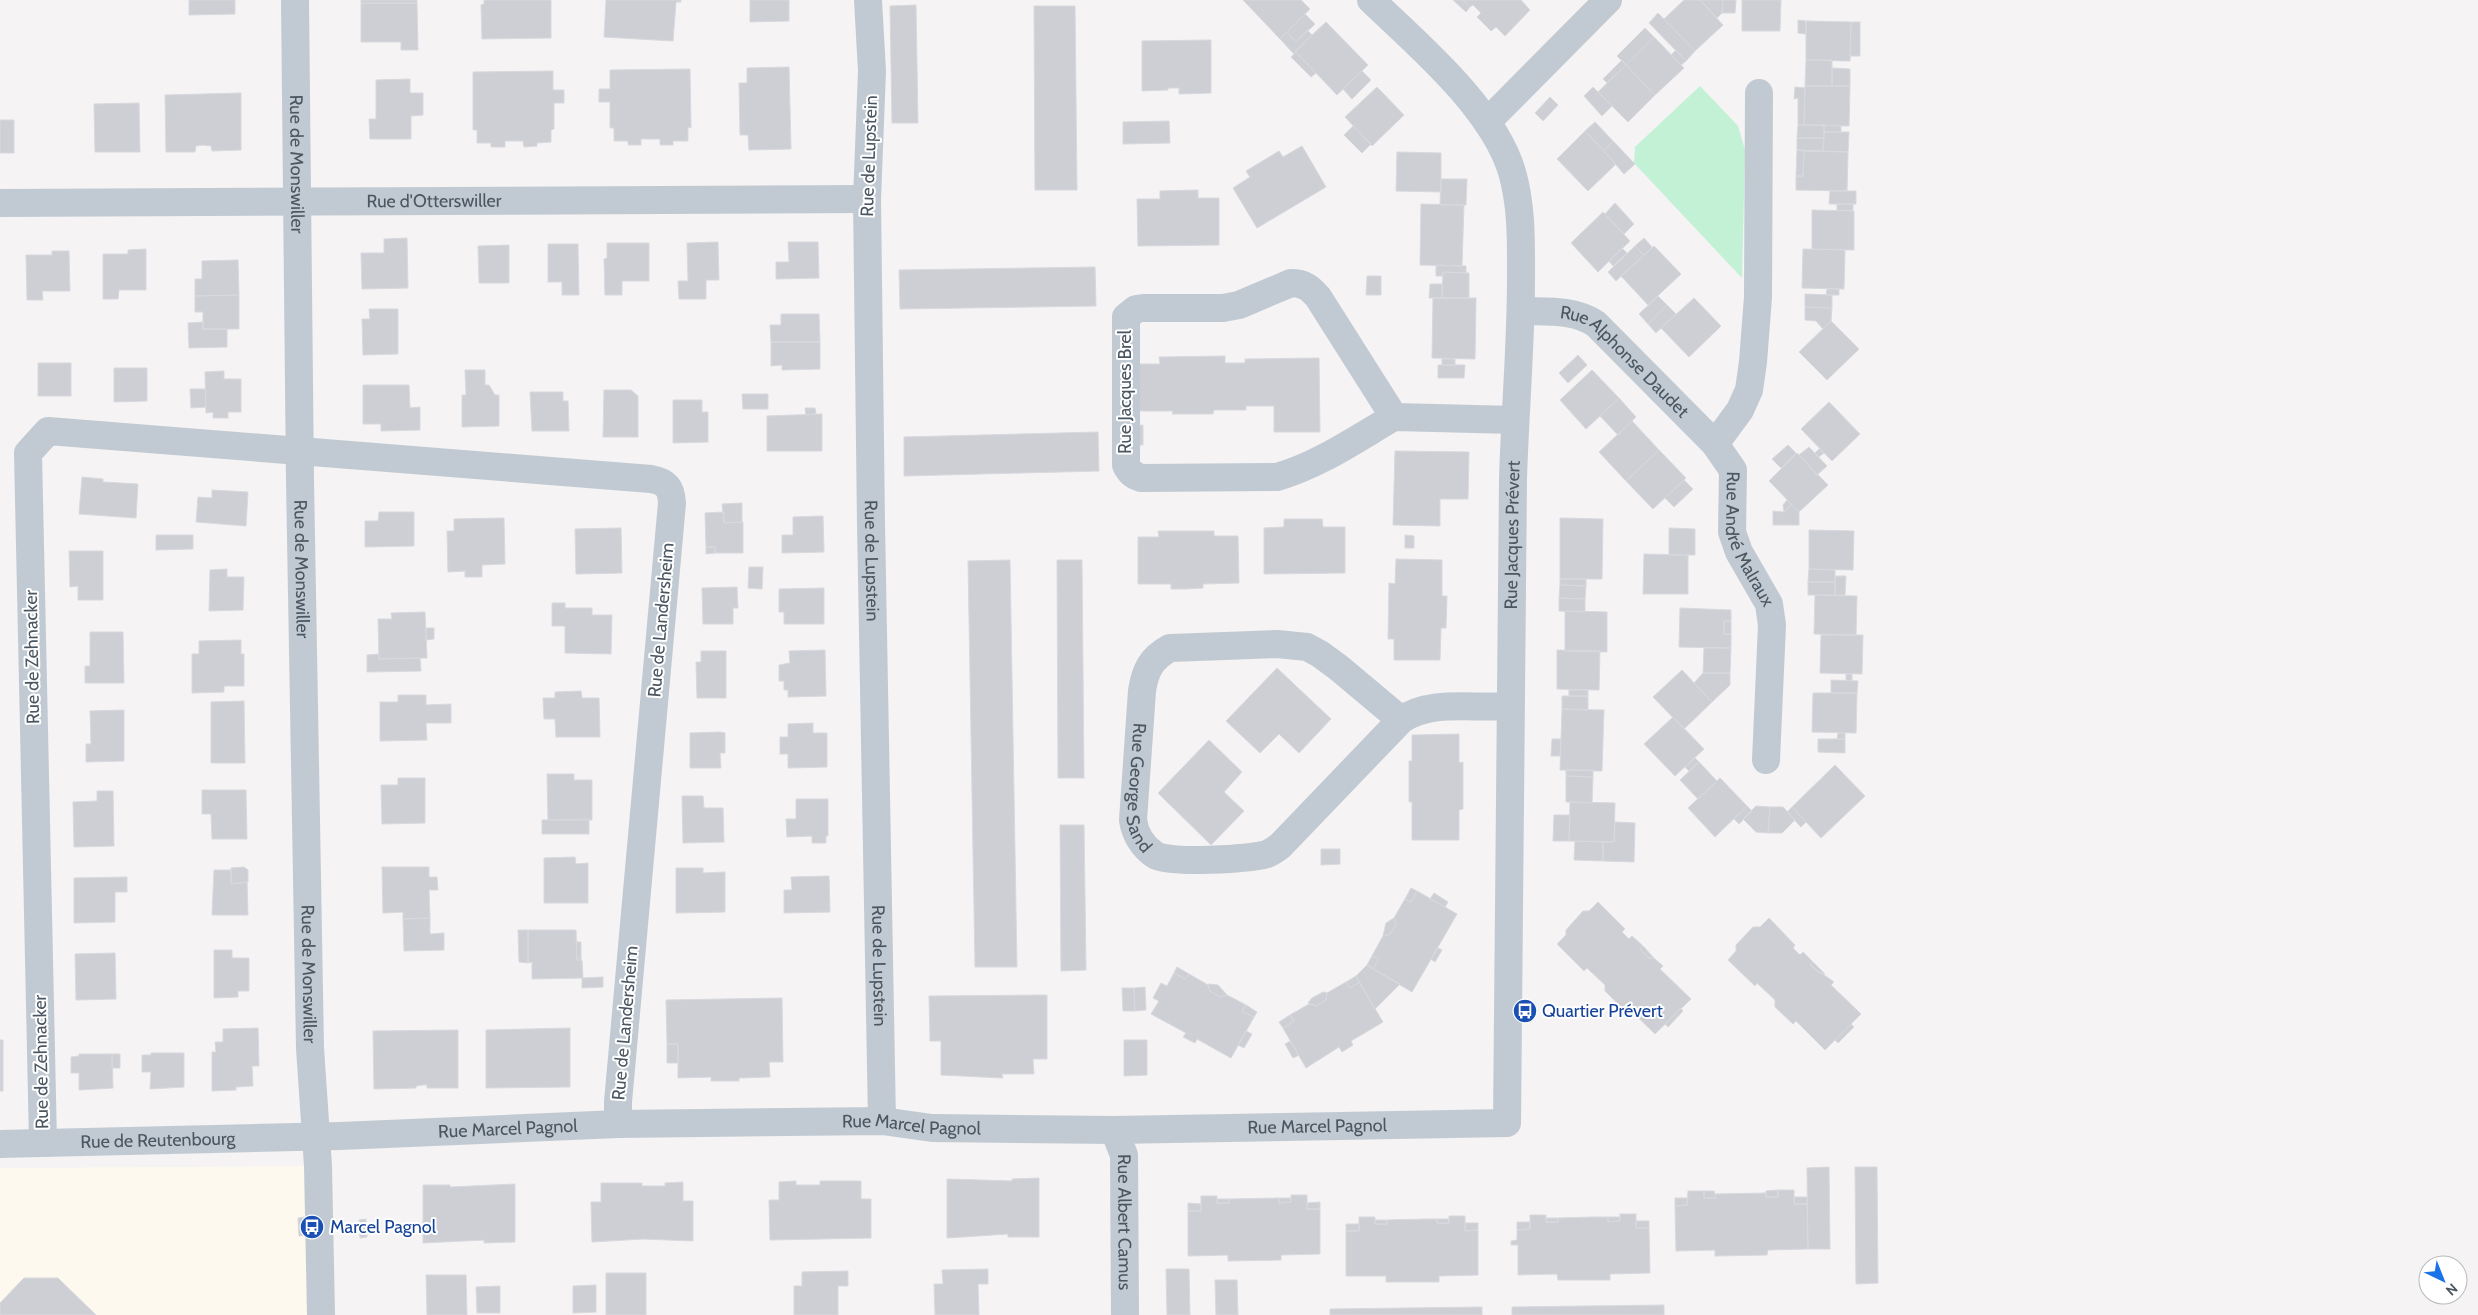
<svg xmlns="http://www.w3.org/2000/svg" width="2478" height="1315" viewBox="0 0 2478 1315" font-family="Cabin,sans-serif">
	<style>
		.commercial { fill: #fdf9ef }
		.green { fill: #c3f1d5 }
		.building { fill: #cdcfd5; stroke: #d7d9de }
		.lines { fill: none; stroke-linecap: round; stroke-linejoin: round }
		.minor { stroke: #c1cad2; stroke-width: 28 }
		.labels { text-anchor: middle; stroke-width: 4; stroke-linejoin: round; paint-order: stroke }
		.street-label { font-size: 18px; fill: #4a5661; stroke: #fff }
		.transit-label { font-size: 18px; fill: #164399; stroke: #fff; text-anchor: start }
	</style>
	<rect width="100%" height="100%" fill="#f5f3f3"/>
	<path class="commercial" d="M326,1166l3,149h-329v-147z"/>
	<path class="green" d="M1700,86l38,40 7,24 -3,128 -108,-115 1,-16z"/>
	<path class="building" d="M189,0h46v14l-46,1z
		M361,0h56v3h-56z
		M484,0h67v38l-69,1 -1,-34 3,-1z
		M606,0h75v2h-5l-3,39 -69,-4z
		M750,0h39v21l-39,1z
		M1243,0h58l9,9 -30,30z
		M1453,0h10l7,7 -4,5z
		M1463,0h58l9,10 -25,26 -9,-9 -5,4 -14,-14 4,-4 -8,-8 -3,2z
		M1684,0h16l23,25 -28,26 -31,-32z
		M1700,0h23l-1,13 -5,5z
		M1723,0h13l-1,13h-13z
		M1742,0h39l-1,31h-38z
		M361,3h56l1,47h-17v-8h-40z
		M916,5l2,118h-26l-2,-117z
		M1034,6h41l2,184h-42z
		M1658,13l37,38 -9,10 -37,-38z
		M1305,14l10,10 -19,18 -9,-10z
		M1798,20l8,1v13l-8,-1z
		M1806,21l45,1 -1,39 -44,-1z
		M1326,22l42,43 -31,30 -42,-44z
		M1851,22h9v34h-10z
		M1645,28l9,9 -28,28 -9,-9z
		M1307,30l5,5 -18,19 -14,-15 7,-7 9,10z
		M1654,37l30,31 -29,27 -29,-30z
		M1211,40v53l-32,1v-6h-11v2l-26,1v-50z
		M1676,50l10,11 -5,4 -10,-10z
		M1296,52l20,21 -5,4 -20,-20z
		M1622,60l4,5 -19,18 -4,-4z
		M1806,60h26v26h-27z
		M1626,65l29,30 -27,27 -30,-30z
		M789,67l2,82 -42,1 -1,-15h-8l-1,-52h8v-15z
		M1832,68l18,1v17h-18z
		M690,69l1,59 -3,-1v14h-15v4h-13v-6h-19v6h-13v-4h-14v-13h-4v-26h-11v-13h11v-19z
		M553,71v19h11v13h-10v26l-3,1v12l-14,1v3l-13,1 -1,-6h-18v6h-14v-4h-14v-13h-4v-58z
		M1362,71l9,9 -19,19 -9,-10z
		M410,79v14h13v22l-12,1v23h-41l-1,-20h7v-39z
		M1805,86h45l-1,40 -45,-1z
		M1377,87l27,28 -32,31 -27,-29z
		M1593,87l19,19 -10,10 -18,-20z
		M1795,87l10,1 -1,37h-6v-27l-4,1z
		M241,93v57l-29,1 -1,-5 -8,-1 -7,1 -1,6h-29l-1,-57z
		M1550,97l8,8 -15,16 -8,-8z
		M139,103l1,49h-45l-1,-48z
		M0,120h14v33h-14z
		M1169,121l1,22 -47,1v-22z
		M1595,122l18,19 -9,10 -19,-20z
		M1798,125h26v13h-27z
		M1824,125l17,1v6h-17z
		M1353,126l18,18 -9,9 -18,-18z
		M1585,131l31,33 -28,27 -31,-32z
		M1824,132h25l-1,20 -25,-1z
		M1797,138h27l-1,13 -26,-1z
		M1613,141l22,23 -11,10 -20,-23z
		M1302,146l24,41 -69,41 -24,-40 17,-11 -4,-6 33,-20 4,6z
		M1797,150l7,1 -1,25h-7z
		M1804,151l44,1 -1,39 -51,-1v-14h7z
		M1397,152l44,1v39l-45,-1z
		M1441,179h26l-1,26h-26z
		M1198,190v8h21v47l-81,1 -1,-47h23v-8z
		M1830,191h26v13h-27z
		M1615,203l19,21 -10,10 -19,-20z
		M1421,204l43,1 -2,61 -42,-1z
		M1837,204h16v7l-16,-1z
		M1812,210l42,1v39l-42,-1z
		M1603,212l27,29 -32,31 -27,-29z
		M407,238l1,50 -46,1 -1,-36h23v-14z
		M1644,238l8,9 -8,8 -9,-9z
		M718,242l1,38h-13v19h-27l-1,-18h10l-1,-38z
		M788,242h30l1,36 -43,1v-17h13z
		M607,243h42v38h-27v14h-17l-1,-36 3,-1z
		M548,244h30l1,51h-17v-13h-14z
		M509,245v38h-30l-1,-37z
		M1635,246l9,9 -28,26 -8,-9z
		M1654,246l27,28 -33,31 -27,-29z
		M1622,248l5,5 -14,13 -4,-5z
		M146,249v41h-27l-1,9h-15v-45h25v-4z
		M1803,249l42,1 -1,39 -42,-1z
		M52,251h17l1,40h-28l1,9h-16l-1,-45h26z
		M238,260l1,35 -44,1v-17h7v-18z
		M1436,265l30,1v7l-23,-1 -1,4h-6z
		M1095,267l1,39 -196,3 -1,-39z
		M1443,272l26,1v25h-27z
		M1367,276h14v19h-15z
		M1430,284h12v14h-13z
		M1827,289h12v6h-13z
		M1805,294l27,1v13l-27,-1z
		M239,295v34h-36v-17h-8v-16z
		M1658,296l9,9 -19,19 -9,-10z
		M1433,298h43l-1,61 -43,-1z
		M1694,298l27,28 -32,31 -28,-29z
		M1667,305l9,9 -20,19 -8,-9z
		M1805,307l27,1 -1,13 -8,8 -7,-8 -11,-1z
		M369,309h29v45l-35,1 -1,-36h8z
		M781,314h38l1,28h-49l-1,-17h11z
		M1831,321l28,28 -32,31 -28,-28z
		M203,322v7h24v18l-38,1 -1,-25z
		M771,342h49v27l-38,1v-5l-11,1z
		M1578,355l9,10 -19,18 -9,-10z
		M1225,356v7h20v-4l74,-1 1,74h-46v-26h-28v4h-32l-1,4h-41l1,-3h-35l-1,-47h23l-1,-7z
		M1442,359h13v6h-13z
		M38,363h33v33h-33z
		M1438,365h27l-1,13h-26z
		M114,368h33v33l-33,1z
		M465,370h20v15h4l6,10h4v31l-37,1v-32h4z
		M1592,370l27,28 -33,31 -26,-29z
		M224,371v8h17v33h-13v6h-15v-6l-7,1 -1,-41z
		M363,385h46l1,23 10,-1v23l-39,1v-7h-18z
		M190,389h15l1,18 -15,1z
		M604,390h27l7,6v41h-35z
		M530,392h33v9h5l1,30h-37z
		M742,394h26v15h-25z
		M1619,398l17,19 -18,18 -18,-19z
		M673,400h29v12h6v30l-35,1z
		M1829,402l31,32 -28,27 -31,-32z
		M805,408h10l1,6 -10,1z
		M822,414v37h-55v-35z
		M1632,421l27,29 -33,31 -27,-29z
		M1143,425v20h-10v-19z
		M1098,432l1,39 -195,5v-39z
		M1788,445l8,8 -15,15 -9,-9z
		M1809,447l18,19 -10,9 -18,-20z
		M1820,448l4,5 -5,4 -4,-4z
		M1659,450l27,28 -33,31 -27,-28z
		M1395,451l74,1 -1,47h-28v27l-47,-1z
		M1797,453l31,32 -29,27 -30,-31z
		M82,477l21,2v3l35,2 -2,34 -57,-4z
		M1684,480l9,9 -19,18 -9,-9z
		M212,490l36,2 -2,34 -50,-4 2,-25 14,1z
		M1787,500l5,5 -8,7 -1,-7z
		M742,503v19l-18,1 -2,-19z
		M1792,505l7,7v13h-26v-14l11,1z
		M379,512h35v34l-49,1v-26h13z
		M724,512v11l19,-1v31h-28v-6h-9l-1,-34z
		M823,516l1,36 -42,1v-18h11v-18z
		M504,518l1,46 -23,1v12h-17v-6l-17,1 -1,-41h7v-12z
		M1560,518l43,1 -1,60h-42z
		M1284,519h38l1,8h22v46l-81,1v-46l20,-1z
		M621,528l1,45 -46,1 -1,-45z
		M1669,528l26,1v26h-26z
		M1809,530l45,1 -1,39 -44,-1z
		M1158,531h56v5h24l1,47 -36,1v4l-17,1h-15v-5h-33v-47h21z
		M156,535h37v14l-37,1z
		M1405,535l9,1v12h-9z
		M706,547h9v6l-9,1z
		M69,551h34v49h-25v-14l-8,1z
		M1644,554l44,1v39h-45z
		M1396,559l46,1v36h5l-1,32h-5l-1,32h-46v-21h-6l1,-56 6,1z
		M1010,560l7,407h-42l-7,-406z
		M1057,560h25l2,218h-26z
		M749,567h14l-1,22 -14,-1z
		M227,569v8h17l-1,33 -34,1 1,-41z
		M1809,569l26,1v12h-27z
		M1835,576h11l-1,19h-10z
		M1560,579h26v7l-26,-1z
		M1808,582h27v13h-27z
		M1560,585l26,1 -1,13 -26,-1z
		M737,587l1,21h-5v16h-30l-1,-36z
		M824,588v36h-40v-12h-5v-23z
		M1815,595l42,1 -1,39 -42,-1z
		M1559,598l26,1v13l-26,-1z
		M552,603h13v5h27v7h20l-1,39 -46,-1v-27h-13z
		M1680,608l51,2v11h-7v13h7v14l-52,-1z
		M1565,611l42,1v40l-42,-1z
		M425,612l2,46 -48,1 -1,-40h14l-1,-6z
		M1724,621h7v13h-7z
		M426,628h8v11l-8,1z
		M90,632h33l1,51h-39v-17h5z
		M1821,635h42l-1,39 -42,-1z
		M241,640v14h3v32h-20v6l-32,1v-39h7v-13z
		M1704,648h27l-1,25h-27z
		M825,650l1,46 -38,1v-7h-4v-9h-5v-16l11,-2 -1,-12z
		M1557,650l43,1 -1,39 -42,-1z
		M701,651h25v47h-29l-1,-36h5z
		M379,654v5l41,-1 1,13 -54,1v-17z
		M1277,668l54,51 -32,34 -20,-19 -19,19 -34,-32z
		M1682,670l30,32 -28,27 -31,-32z
		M1703,673h27v12l-18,17 -18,-19z
		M1846,674h6v7l-6,-1z
		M1831,680l27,1 -1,12h-26z
		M1569,690h19v6h-19z
		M581,691l1,7h17l1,39h-44l-1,-18h-11l-1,-21h12v-6z
		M1813,693h44l-1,40 -44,-1z
		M398,695h28v10l25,-1v19h-25l1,17 -47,1v-39h18z
		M1562,696h26v14l-26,-1z
		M244,701l1,62h-34v-61z
		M1562,709l42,1 -2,61 -42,-1z
		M124,710v51l-38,1v-18h5l-1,-33z
		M1673,717l31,32 -29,27 -31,-32z
		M813,723v10h14v34l-39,1v-14h-8v-17h8v-13z
		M720,732l5,1v20h-5l1,15h-31v-35z
		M1838,733h7v6h-8z
		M1459,734v29l4,-1v47l-4,1v30h-47v-38h-3v-41h3v-26z
		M1552,739h9l-1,17h-9z
		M1818,739h27v14l-27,-1z
		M1209,740l33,32 -18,20 20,19 -33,34 -53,-52z
		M1695,758l4,4 -10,9 -4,-4z
		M1699,762l18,19 -19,18 -18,-19z
		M1835,765l30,31 -44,42 -29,-31z
		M1566,770h27v7l-27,-1z
		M547,774h27v6h18v40h-44z
		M1566,776l27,1 -1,26 -26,-1z
		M398,778h27v45l-43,1 -1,-39h17z
		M1720,778l27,28 -32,31 -27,-29z
		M202,790h44l1,49h-35l-1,-25h-9z
		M97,791h16l1,55 -40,1 -1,-45 24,-1z
		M682,796h21l1,12h19l1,34 -41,1z
		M796,799h32v37h-2v7h-14v-7l-25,1 -1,-18h10z
		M1570,802l45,1 -1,39 -45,-1z
		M1747,806l5,5 -13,13 -5,-5z
		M1756,806l14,1 -2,26 -12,-1 -13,-13z
		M1770,807h13l12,13 -13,13h-14z
		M1792,807l14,15 -5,5 -14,-15z
		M1554,815h16l-1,26h-16z
		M589,819v15h-47v-14z
		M1615,822l20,1 -1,39 -31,-1v-19h11z
		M1060,825h24l2,145 -25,1z
		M1575,841l28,1v19l-29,-1z
		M1321,849h19v15l-19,1z
		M575,857l1,7 12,-1v40h-44v-45z
		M244,867l4,3v12l-17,2v-16z
		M382,867h47v10h8l1,13h-9l1,28 -27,1v-7l-20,1z
		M676,868h27v5l22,-1v40l-49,1z
		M214,870h17v14l16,-2 1,33h-36z
		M829,876l1,36 -46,1v-23h8l-1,-13z
		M127,877v15h-12v30l-41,1v-45z
		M1411,888l6,3 -6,11 -6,-3z
		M1417,891l40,23 -45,78 -39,-23 6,-10 -7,-3 11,-20 7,-2 6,-9 -2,-7 11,-19 6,3z
		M1434,893l14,9 -3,5 -15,-8z
		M1598,902l27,27 -3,3 7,7 3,-3 11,10 -3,3 8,9h6l9,8 -3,3 31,30 -36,35 -30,-29 -3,3 -17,-17v-6l-18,-17 -3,3 -27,-27 9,-9v-5l17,-19h6z
		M430,918v16l14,-1v17l-40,1 -1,-32z
		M1394,918l2,7 -6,9 -7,2 3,-13z
		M1769,918l26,27 -2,3 7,7 3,-3 10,10 -3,3 24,17 -3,3 30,29 -36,36 -29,-29 -3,3 -18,-17v-7l-18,-17 -2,3 -27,-26 8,-9v-6l17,-18h7z
		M518,930h10v33l-9,-1z
		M528,930h48l1,30h5l1,18 -51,1v-17l-4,1z
		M576,942h5v18h-4z
		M1643,946l11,12h-6l-8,-9z
		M1438,948l4,2 -7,12 -4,-3z
		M214,950h18v8h17v33h-11v6l-24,1z
		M115,953l1,46 -40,1 -1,-46z
		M1372,956l7,3 -6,10 -6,-4z
		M1813,962l12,12 -6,-1 -9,-8z
		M1367,965l33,19 -25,25 -19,-33z
		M1177,967l12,7 -4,5 -11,-6z
		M1174,973l11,6 4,-5 19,11 2,6 10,6 7,-2 19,10 -4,6 12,6 -23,41 -34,-19 -2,4 -12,-6 3,-4 -35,-19 8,-13 -6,-3 8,-15 6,3z
		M1356,976l3,6 -9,6 -4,-6z
		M603,977v10l-21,1v-10z
		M1346,982l4,6 9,-6 24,40 -32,19 2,4 -11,7 -3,-5 -33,21 -23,-40 11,-7 -4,-6 19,-11 7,2 10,-6 1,-7z
		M1208,984l10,1 9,10 -7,2 -10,-6z
		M1145,987l1,23 -11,1 -1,-23z
		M1122,988h12l1,23h-12z
		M1323,992l4,1 -1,7 -10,6 -8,-3 4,-5z
		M1047,995v64h-14l1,15h-32l1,4 -62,-3v-34h-11l-1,-45z
		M782,998l1,64h-14l1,15 -31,1v3h-28v-4l-33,1v-34h-11l-1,-44z
		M1246,1005l11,7 -3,5 -12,-6z
		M1680,1008l3,3 -15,16 -3,-3z
		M1290,1015l4,6 -11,7 -4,-6z
		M1851,1024l3,3 -16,16 -3,-3z
		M258,1028l1,38h-7l1,20 -17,1v3l-24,1v-39h4l-1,-10h8v-13z
		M570,1028v59l-84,1v-58z
		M458,1030v58h-31v-3h-5l-6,1v2l-42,1 -1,-58z
		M1246,1031l6,3 -8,14 -6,-3z
		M0,1040h3v51h-3z
		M1124,1040h23v35l-23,1z
		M1290,1041l9,14 -6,3 -8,-14z
		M667,1044h11v19h-11z
		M151,1053h33v34l-34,2 1,-17h-9v-17h9z
		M79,1054h33l1,34 -34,2v-17h-8v-16l8,-1z
		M112,1054h8v14h-8z
		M1829,1167l1,82h-22l-1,-81z
		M1855,1167h22l1,116 -22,1z
		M1039,1178v59h-31v-3l-61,4v-59l65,2v-2z
		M796,1181v4h24v-4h41v18h10v39l-101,2 -1,-40h10v-18z
		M683,1182v19h10v40l-50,-2 -51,3 -1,-40h10v-19h41v3h23v-3z
		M515,1184v58l-31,1v-3l-61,3v-58h27v2z
		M1778,1190h16v14h13l1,45 -40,1 -1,5 -52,1v-6l-39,1 -1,-45 12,-1 1,-14h16v7h12l-1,-4 51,-1v4h12z
		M1778,1190v7h-12v-6z
		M1704,1191h10l2,7h-12z
		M1291,1195h16v14h13v45l-39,1v5l-53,1v-6l-40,1v-45h13v-15h16v7h12v-4l50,-1v5l12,-1z
		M1794,1197h13v7h-13z
		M1279,1198h12v4l-12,1z
		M1675,1198h13l-1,7 -12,1z
		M1217,1199h12v4h-12z
		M1320,1202v7h-13v-6z
		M1188,1203l13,1v7h-13z
		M1620,1214h16v14h13l1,45 -40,1v6h-52l-1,-6 -39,1v-30h-7v-4l6,-1v-10l13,-1v-14h16v7h12v-4l36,-1h14v5l12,-1z
		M1449,1216h16v15l13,-1v45l-39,1v6h-53v-6h-40v-45h13v-14h16v7h12v-4l38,-1h12v4h12z
		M305,1217l1,18 -7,1 -1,-18z
		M1608,1217h12v4l-12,1z
		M1546,1218h12v4h-12z
		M366,1219l1,18 -7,1 -1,-18z
		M1437,1219h12v4h-12z
		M1375,1220h12v4h-12z
		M1636,1221h13v7h-13z
		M1517,1222h13v7l-13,1z
		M1465,1223h13v7l-13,1z
		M1346,1224h13v7h-13z
		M988,1269v15h-10l1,31h-44l-1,-31h9l-1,-14z
		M1166,1269h23l1,46h-23z
		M848,1271v15h-10v29h-44v-29h8v-14z
		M606,1273h40v42h-40z
		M426,1275h40l1,40h-40z
		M24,1278h34l38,37h-96v-12z
		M1215,1280h22l1,35h-22z
		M596,1285v27l-23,1v-27z
		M500,1286v27h-23l-1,-26z
		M1664,1305v10h-152v-8z
		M1482,1307v8h-152v-6z"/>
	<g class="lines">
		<g class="minor">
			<path id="s1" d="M295,0l5,480 10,568 8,118 3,149"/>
			<path id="s2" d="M868,0l4,71 -5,128 4,325 11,597"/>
			<path id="s3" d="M1759,93l-1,204 -5,65 -4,28 -9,20 -25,34 18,26 -1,62 7,20 30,52 3,21 -6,135"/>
			<path d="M1487,122l121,-122"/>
			<path id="s4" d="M0,203l867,-4"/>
			<path id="s5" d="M1521,311c26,1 53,-2 75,13l119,120"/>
			<path d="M1394,417c-38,22 -75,48 -117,60l-136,1c-8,-3 -11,-5 -15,-13v-148l10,-8 7,-1h80l16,-3 52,-22c13,0 19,5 27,14l76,120 121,3"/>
			<path id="s6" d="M1401,720l-62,-52 -19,-14 -13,-7 -30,-3 -107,4c-19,10 -25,23 -28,43l-9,129c2,14 10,27 22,35 14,9 95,4 112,-1 5,-2 9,-5 13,-8l121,-126c31,-21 72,-11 107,-14"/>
			<path id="s7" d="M1114,1130l10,25 1,160"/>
			<path d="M43,1143l-15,-690 20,-22 603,48c16,3 20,9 21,24l-54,599v22"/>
			<path id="s8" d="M0,1144l340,-8 278,-12 264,-3 50,7 182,2 393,-7c1,-215 2,-430 6,-644 2,-67 8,-134 8,-201 0,-36 1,-71 -9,-106 -19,-64 -94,-127 -141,-172"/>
		</g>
	</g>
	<defs>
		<g id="bus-disc" transform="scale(1.25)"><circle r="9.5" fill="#1a4fb4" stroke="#fff"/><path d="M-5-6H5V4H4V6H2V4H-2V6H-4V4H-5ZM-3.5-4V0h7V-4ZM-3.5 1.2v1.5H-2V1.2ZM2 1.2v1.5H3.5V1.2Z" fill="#fff"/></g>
	</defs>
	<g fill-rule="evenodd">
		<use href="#bus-disc" x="1525" y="1011"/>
		<use href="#bus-disc" x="312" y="1227"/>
	</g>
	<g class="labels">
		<g class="street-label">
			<text transform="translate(869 156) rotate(-88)" y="6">Rue de Lupstein</text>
			<text dy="6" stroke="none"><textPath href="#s1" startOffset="164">Rue de Monswiller</textPath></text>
			<text dy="6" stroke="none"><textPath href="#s4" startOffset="434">Rue d'Otterswiller</textPath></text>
			<text dy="6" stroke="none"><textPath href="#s5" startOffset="122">Rue Alphonse Daudet</textPath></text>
			<text transform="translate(1125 392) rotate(-90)" y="6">Rue Jacques Brel</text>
			<text dy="6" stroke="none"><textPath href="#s8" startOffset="2096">Rue Jacques Prévert</textPath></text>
			<text dy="6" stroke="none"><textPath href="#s3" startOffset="466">Rue André Malraux</textPath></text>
			<text dy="6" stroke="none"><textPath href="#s2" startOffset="561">Rue de Lupstein</textPath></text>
			<text dy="6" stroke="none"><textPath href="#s1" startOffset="569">Rue de Monswiller</textPath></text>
			<text transform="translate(661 620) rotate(-85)" y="6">Rue de Landersheim</text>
			<text transform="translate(32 657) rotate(-91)" y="6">Rue de Zehnacker</text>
			<text dy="6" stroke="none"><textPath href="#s6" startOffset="408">Rue George Sand</textPath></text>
			<text dy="6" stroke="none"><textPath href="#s2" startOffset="966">Rue de Lupstein</textPath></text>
			<text dy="6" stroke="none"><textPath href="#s1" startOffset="974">Rue de Monswiller</textPath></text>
			<text transform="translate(625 1023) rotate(-85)" y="6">Rue de Landersheim</text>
			<text transform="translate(41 1062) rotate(-91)" y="6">Rue de Zehnacker</text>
			<text dy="6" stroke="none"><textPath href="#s8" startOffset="912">Rue Marcel Pagnol</textPath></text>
			<text dy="6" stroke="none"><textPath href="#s8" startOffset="1318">Rue Marcel Pagnol</textPath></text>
			<text dy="6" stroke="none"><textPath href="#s8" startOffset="508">Rue Marcel Pagnol</textPath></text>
			<text dy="6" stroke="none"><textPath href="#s8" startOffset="158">Rue de Reutenbourg</textPath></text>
			<text dy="6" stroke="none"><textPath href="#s7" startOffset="94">Rue Albert Camus</textPath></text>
		</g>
		<g class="transit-label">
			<text x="1542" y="1017">Quartier Prévert</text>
			<text x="330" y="1233">Marcel Pagnol</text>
		</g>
	</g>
	<g transform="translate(2443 1280) rotate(137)"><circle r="24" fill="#ffffff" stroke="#b7bbc0"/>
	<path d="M0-4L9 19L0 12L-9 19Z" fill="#1a73e8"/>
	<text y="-8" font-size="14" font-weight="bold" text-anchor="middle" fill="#4a5661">N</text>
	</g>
</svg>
